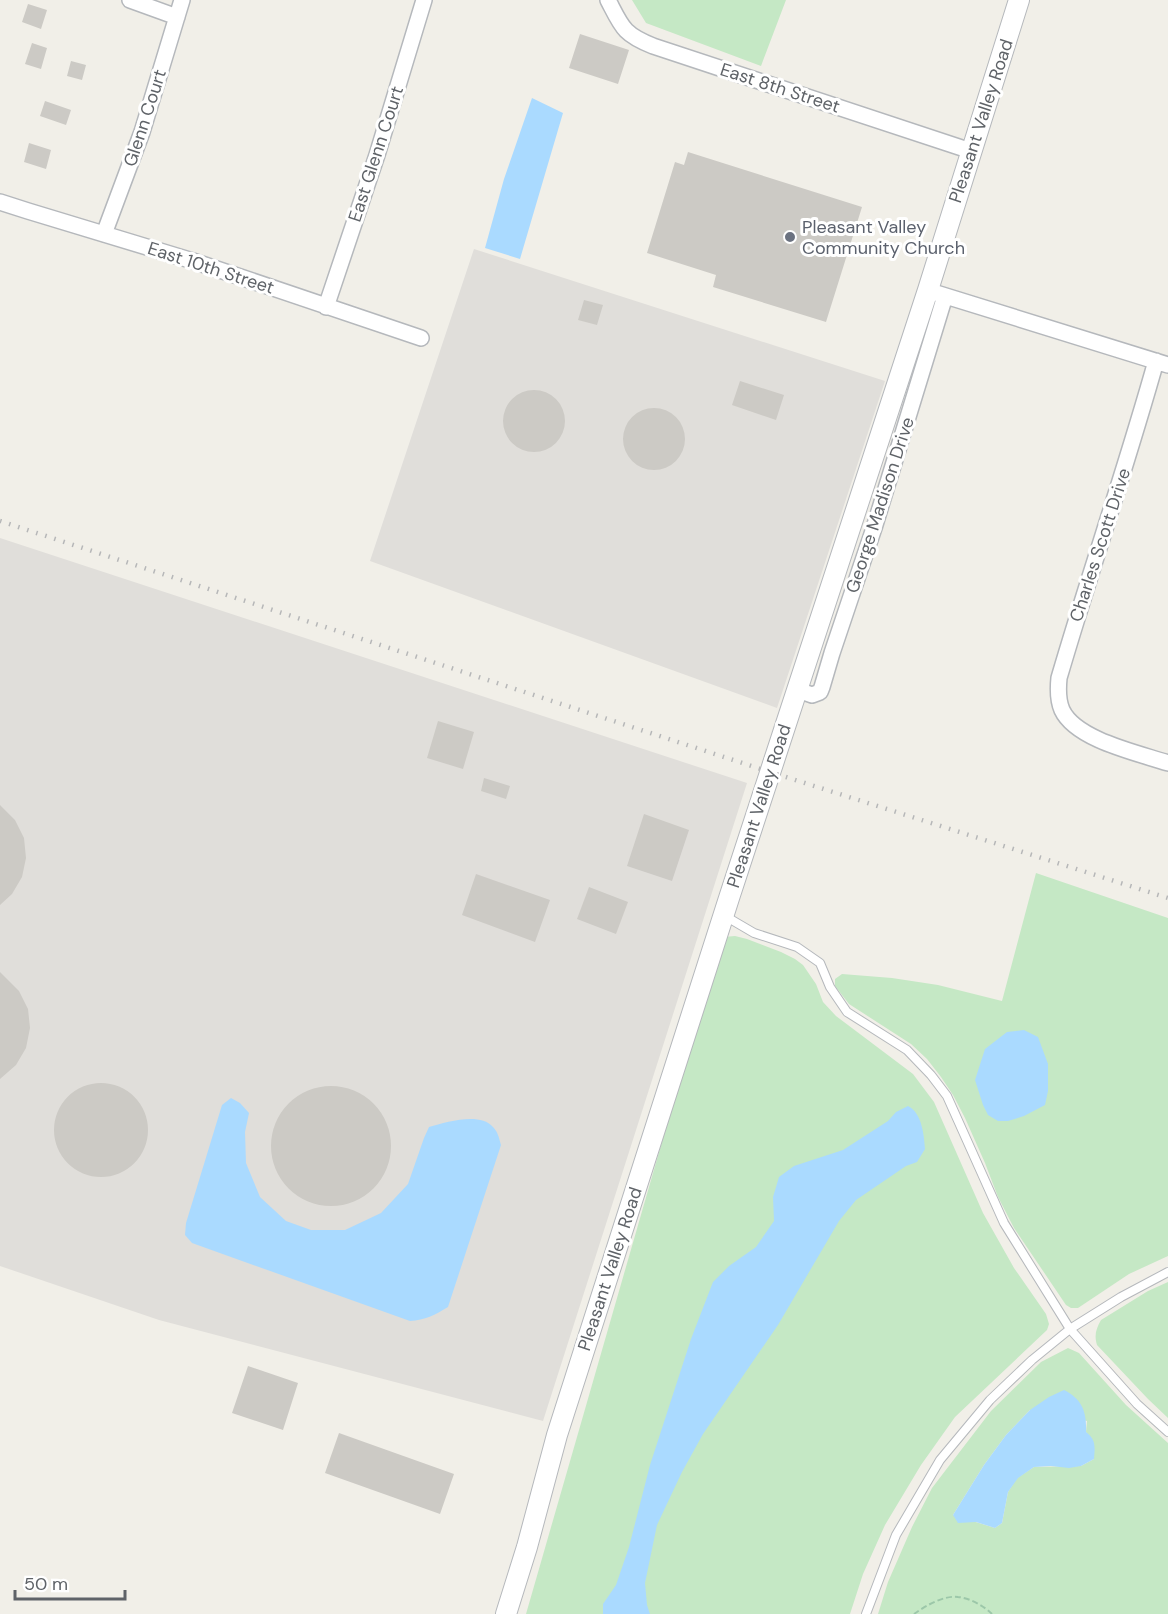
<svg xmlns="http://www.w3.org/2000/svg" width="1168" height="1614" viewBox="0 0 1168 1614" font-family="'DM Sans',sans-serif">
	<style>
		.industrial { fill: #e0deda }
		.green { fill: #c5e8c5; fill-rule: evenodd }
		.water { fill: #aadaff }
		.building { fill: #cccac5 }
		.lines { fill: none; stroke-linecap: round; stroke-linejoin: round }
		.service-casing { stroke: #b5b8bc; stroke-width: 10 }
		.minor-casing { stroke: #b5b8bc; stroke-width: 18 }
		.tertiary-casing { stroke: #b5b8bc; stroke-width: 22 }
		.path { stroke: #9cc7a9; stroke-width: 2; stroke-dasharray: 6 3; stroke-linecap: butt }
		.service { stroke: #fff; stroke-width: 8 }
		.minor { stroke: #fff; stroke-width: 15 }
		.tertiary { stroke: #fff; stroke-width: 20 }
		.rail { stroke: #b6b7b8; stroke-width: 4.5; stroke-dasharray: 1.5 8; stroke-linecap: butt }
		.worship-dot { fill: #6b7280; stroke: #fff; stroke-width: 2 }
		.labels { text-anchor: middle; stroke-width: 6; stroke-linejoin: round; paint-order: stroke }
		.street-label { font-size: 18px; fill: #5f6368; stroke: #fff }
		.worship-label { font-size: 18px; fill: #5b616d; stroke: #fff; text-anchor: start }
	</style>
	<rect width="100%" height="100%" fill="#f1efe8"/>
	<path class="industrial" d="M474,249l411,132 -108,327 -407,-147z
		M0,538l747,245 -204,638 -384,-101 -159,-54z"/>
	<path class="green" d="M632,0h154l-25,66 -115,-43z
		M1036,873l132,45v338l-39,18 -51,34h-7l-5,-3 -52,-77 -16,-31 -13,-34 -20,-45 -12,-23 -12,-18 -14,-18 -16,-15 -62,-40 -14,-18v-7l7,-5 50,4 46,7 64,16z
		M735,936l12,3 34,13 14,7 8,6 13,19 7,18 13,14 77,58 21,28 49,111 31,55 32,46 3,10 -2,6 -92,87 -34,48 -36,60 -22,49 -13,40h-324l193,-670 5,-7z
		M1168,1282v136l-20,-19 -51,-54c-3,-10 -1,-16 4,-25l47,-29z
		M1068,1348l11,5 47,52 42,38v171h-290l10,-32 24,-55 20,-39 59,-77 50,-49zM1030,1410l57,11 -1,11 8,27 -13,7 -47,1 -17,11 -9,14 -6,31 -7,5 -42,-13 31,-50 22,-30z"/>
	<path class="water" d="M532,98l31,15 -43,146 -35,-11 19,-69z
		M1024,1030l14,7 10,27v27l-3,14 -21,11 -16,5h-10l-10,-6 -5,-10 -8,-25 10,-31 22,-17z
		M231,1098l9,5 9,10 -4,19 1,31 14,34 26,24 25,9h34l36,-17 27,-29 16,-46 5,-11c18,-5 51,-15 64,0 5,5 6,11 8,18l-53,162c-13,8 -23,13 -38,14l-218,-78 -7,-8 1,-12 36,-118z
		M908,1106c14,7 16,29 17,43l-8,13 -11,4 -50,34 -17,21 -61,104 -75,109 -21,38 -25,53 -12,58 2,22 3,9h-47v-10l13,-19 13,-38 21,-82 41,-126 22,-57 16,-16 27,-19 18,-26 -1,-24 6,-20 15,-11 49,-16 45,-29 8,-9z
		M1064,1390c18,9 23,22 22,42 10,8 9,14 8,27l-13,7 -12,2 -18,-2 -17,1 -16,11 -10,14 -6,31 -7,5 -19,-6 -18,1 -5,-8 31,-50 22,-30 24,-25 19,-13z"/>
	<path class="building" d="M28,4l19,6 -6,19 -19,-7z
		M580,34l49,16 -11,34 -49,-16z
		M32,43l15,5 -6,21 -16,-5z
		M71,61l15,4 -4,15 -15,-4z
		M45,101l26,9 -5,15 -26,-9z
		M29,143l22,7 -5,19 -22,-7z
		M688,152l174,55 -36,115 -113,-35 3,-12 -69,-22 28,-91 9,3z
		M584,300l19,5 -6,20 -19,-5z
		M740,381l44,14 -8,25 -44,-15z
		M503 421a31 31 0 1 1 62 0a31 31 0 1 1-62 0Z
		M623 439a31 31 0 1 1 62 0a31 31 0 1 1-62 0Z
		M438,721l36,11 -11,37 -36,-11z
		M484,778l26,8 -4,13 -25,-8z
		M0,805l15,15 9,18 2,20 -4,19 -10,17 -12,11z
		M644,814l45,16 -17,51 -45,-15z
		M476,874l74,26 -15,42 -73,-27z
		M589,887l39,15 -12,32 -39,-15z
		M0,972l19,19 9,18 2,19 -4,20 -10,17 -16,14z
		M54 1130a47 47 0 1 1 94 0a47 47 0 1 1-94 0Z
		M271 1146a60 60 0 1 1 120 0a60 60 0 1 1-120 0Z
		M248,1366l50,17 -15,47 -51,-17z
		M339,1433l115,41 -14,40 -115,-41z"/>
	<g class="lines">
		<g class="service-casing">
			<path id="service" d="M725,916l29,17 43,14 23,16 10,24 17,25 60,38 24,25 16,21 57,127 66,106 67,75 31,28
				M866,1614l30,-79 44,-75 50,-60 42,-40 38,-31 51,-32 47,-25"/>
		</g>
		<g class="minor-casing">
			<path id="minor" d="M130,0l47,17
				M608,0c14,27 15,34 45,46l318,105
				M0,202l28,9 165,50 228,77
				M104,234l38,-102 40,-132
				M936,293l232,72
				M326,307l51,-152 47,-155
				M1156,361c-30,107 -66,211 -97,317 -1,10 -1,23 3,32 14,30 76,43 106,53
				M798,690l14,5 8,-3 2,-5 10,-34 42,-125 71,-232"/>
		</g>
		<g class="tertiary-casing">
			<path id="tertiary" d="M506,1614l21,-67 30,-112 173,-540 198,-605 91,-290"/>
		</g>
		<path class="path" d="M914,1614c11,-8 30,-19 44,-17 12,1 26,9 34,17"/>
		<use href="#service" class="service"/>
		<use href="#minor" class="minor"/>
		<use href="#tertiary" class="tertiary"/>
		<path class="rail" d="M0,521l770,251 398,126"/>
	</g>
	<circle class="worship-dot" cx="790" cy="237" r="6"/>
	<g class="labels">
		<g class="street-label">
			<text transform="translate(780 88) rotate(18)" y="6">East 8th Street</text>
			<text transform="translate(145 118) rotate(-72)" y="6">Glenn Court</text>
			<text transform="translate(981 121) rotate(-72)" y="6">Pleasant Valley Road</text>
			<text transform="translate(376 154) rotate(-72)" y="6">East Glenn Court</text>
			<text transform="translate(211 268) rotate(18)" y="6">East 10th Street</text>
			<text transform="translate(880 505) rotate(-72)" y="6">George Madison Drive</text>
			<text transform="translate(1100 545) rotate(-72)" y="6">Charles Scott Drive</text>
			<text transform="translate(759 806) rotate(-72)" y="6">Pleasant Valley Road</text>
			<text transform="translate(610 1269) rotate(-72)" y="6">Pleasant Valley Road</text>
		</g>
		<g class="worship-label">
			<text x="802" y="233">Pleasant Valley<tspan x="802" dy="21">Community Church</tspan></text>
		</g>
	</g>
	<path d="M15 1590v9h110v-9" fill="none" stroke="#5f6368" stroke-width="3"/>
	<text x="24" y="1590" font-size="18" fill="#5f6368" stroke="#ffffff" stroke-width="4.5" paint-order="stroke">50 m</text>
</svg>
